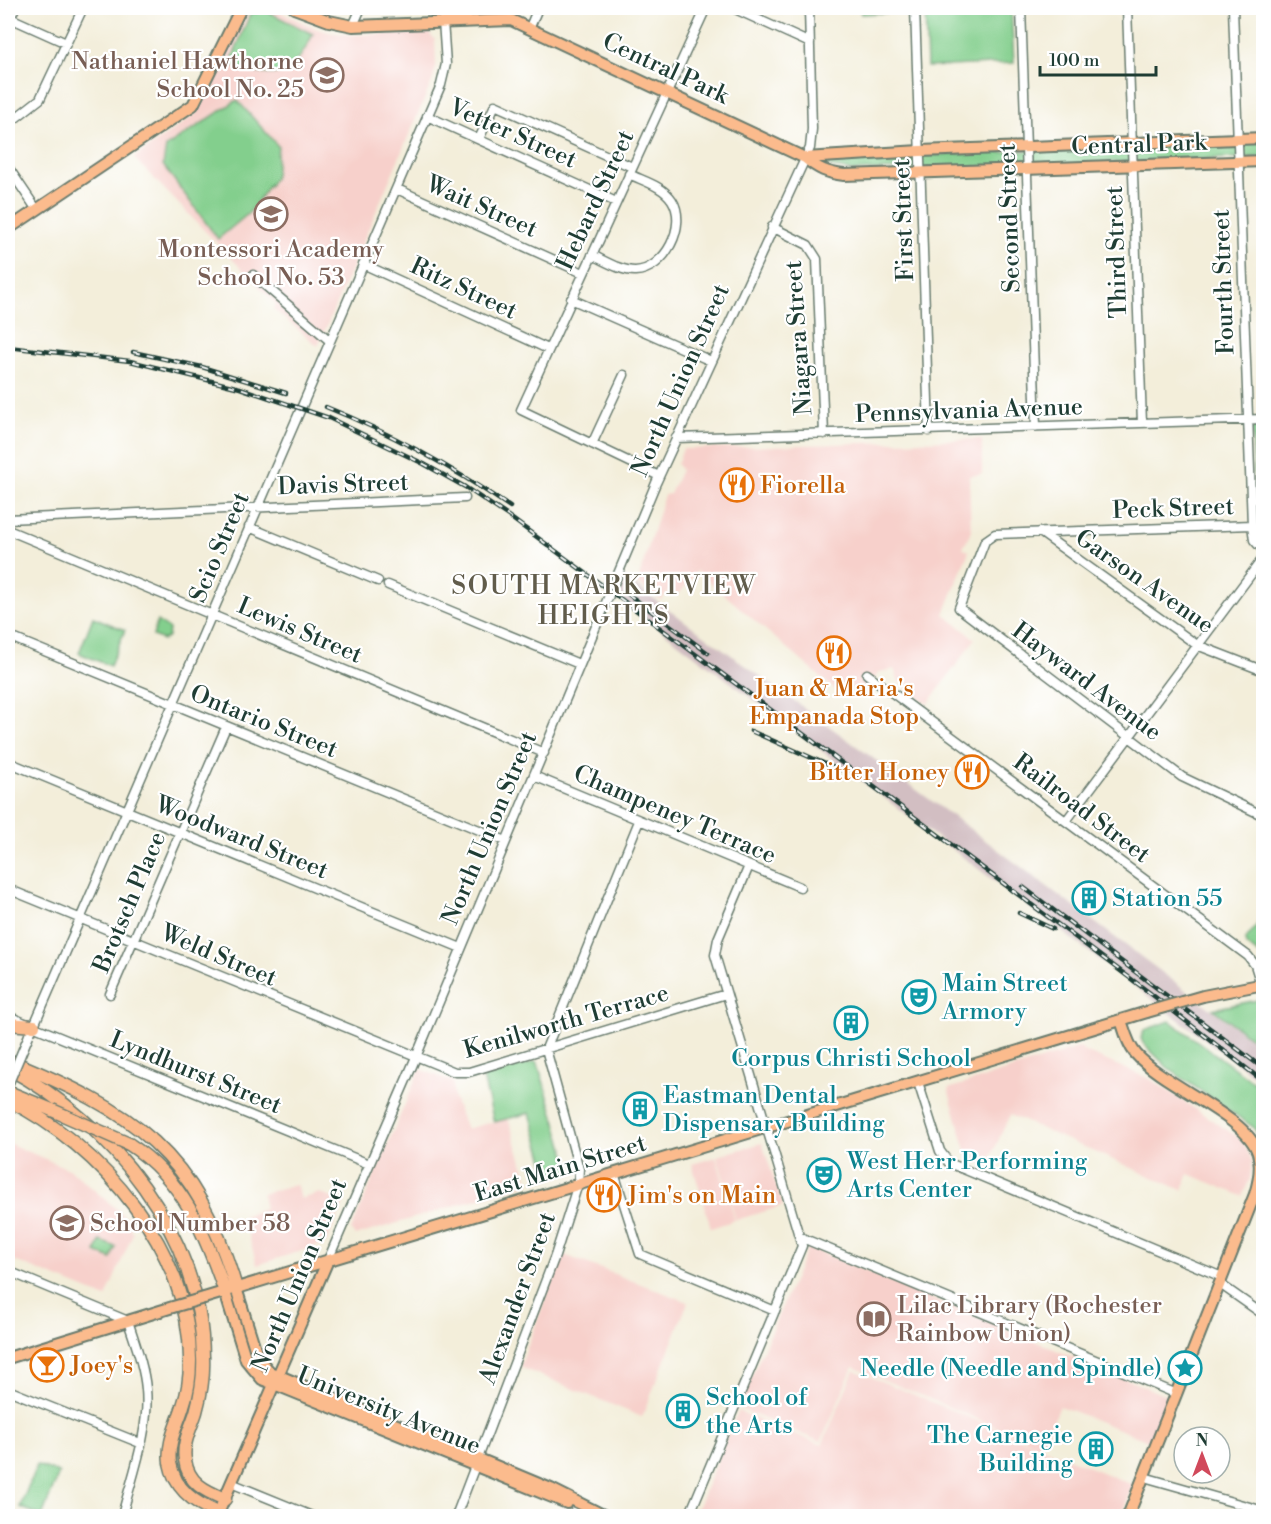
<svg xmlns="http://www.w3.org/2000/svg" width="1271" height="1524" viewBox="0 0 1271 1524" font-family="'Libre Bodoni',serif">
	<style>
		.built { fill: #f7d0cb }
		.industrial { fill: #d2bec2 }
		.green { fill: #83cf8d; stroke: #518660; stroke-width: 1.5 }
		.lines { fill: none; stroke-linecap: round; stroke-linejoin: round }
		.minor-casing { stroke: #697b6e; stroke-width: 11 }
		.major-casing { stroke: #697b6e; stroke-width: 14 }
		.highway-casing { stroke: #697b6e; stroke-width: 15 }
		.minor { stroke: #fff; stroke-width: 8 }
		.major { stroke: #fbbb8d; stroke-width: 10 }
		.highway { stroke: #fbbb8d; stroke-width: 12 }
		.rail-casing { stroke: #1f3d34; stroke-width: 4.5 }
		.rail { stroke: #fff; stroke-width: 2; stroke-dasharray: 7; stroke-linecap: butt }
		.minor-bridge-casing { stroke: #697b6e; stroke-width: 11; stroke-linecap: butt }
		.major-bridge-casing { stroke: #697b6e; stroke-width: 14; stroke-linecap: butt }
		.highway-bridge-casing { stroke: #697b6e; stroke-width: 15; stroke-linecap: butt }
		.minor-bridge { stroke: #fff; stroke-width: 8 }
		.major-bridge { stroke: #fbbb8d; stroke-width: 10 }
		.highway-bridge { stroke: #fbbb8d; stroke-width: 12 }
		.labels { text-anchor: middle; stroke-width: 4.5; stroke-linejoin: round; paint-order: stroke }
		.education-label { font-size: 24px; fill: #785e54; stroke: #fff; text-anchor: start }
		.street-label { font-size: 24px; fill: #1f3d34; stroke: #fff }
		.food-label { font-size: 24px; fill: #c56008; stroke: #fff; text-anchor: start }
		.culture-label { font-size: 24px; fill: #0d838f; stroke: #fff; text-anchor: start }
		.neighbourhood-label { font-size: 26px; letter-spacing: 1.5px; fill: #615c4b; stroke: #fff }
	</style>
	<rect width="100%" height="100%" fill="#fff"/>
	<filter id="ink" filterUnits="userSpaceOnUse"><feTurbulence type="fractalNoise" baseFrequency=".0167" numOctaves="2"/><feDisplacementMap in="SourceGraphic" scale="12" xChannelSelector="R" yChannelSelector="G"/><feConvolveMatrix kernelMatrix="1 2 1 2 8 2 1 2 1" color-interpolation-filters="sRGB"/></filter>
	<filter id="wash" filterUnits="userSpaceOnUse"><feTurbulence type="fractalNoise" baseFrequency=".008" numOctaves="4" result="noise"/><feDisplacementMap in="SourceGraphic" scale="24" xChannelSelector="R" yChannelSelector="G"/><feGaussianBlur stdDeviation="1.35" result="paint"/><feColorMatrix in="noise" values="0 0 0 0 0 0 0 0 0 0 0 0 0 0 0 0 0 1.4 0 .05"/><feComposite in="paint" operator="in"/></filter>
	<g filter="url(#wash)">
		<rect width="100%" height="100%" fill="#f3eeda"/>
		<path class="built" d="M251,8h20l43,20 18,5 19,2 78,-2 6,7 1,26 -3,13 -115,267 -45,-37 3,-5 -142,-146 62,-44z
			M982,439v35l-13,2 2,55 -8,17 6,3 -25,63 31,25 -47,65 -29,-22 -5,-13 -15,3 -10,14 -31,6 -141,-121 -19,24 -8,-6 -9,11 -24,-16 27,-89 6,-1 11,-24 -4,-6 6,-15z
			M1081,1047l2,4 67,28 86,57 7,6 9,19 -2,18 -8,17 -53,-22 -7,16 -172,-75 -23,50 -19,-8 -20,-68z
			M420,1069l33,13 1,16 12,31 42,-11 21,65 -174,53 -4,-6z
			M8,1143l63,27 51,44 11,19 -27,65 -98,-40z
			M762,1143l21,63 -47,14 -19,-64z
			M716,1157l19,63 -24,8 -19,-64z
			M296,1184l5,15 19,-6 24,10 -18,40 -69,22 -14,-49 22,-7 -3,-15z
			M616,1187l5,16 -27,7 -4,-16z
			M808,1247l361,150 -18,45 -91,-36 -18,40 -189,-79 -32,75 -83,-34z
			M562,1254l126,48 -46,115 -122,-50z
			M854,1370l279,115 -12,31h-427l44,-105 84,34z"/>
		<path class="industrial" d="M624,577l349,254 290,217v35l-655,-493z"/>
		<path class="green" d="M860,8h44v4l-43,2z
			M925,8h86l3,55 -87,4z
			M264,10l49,24c-21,45 -39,47 -83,30l20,-50z
			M237,100l41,46 -3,31 -26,36 -31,26 -55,-74 3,-18z
			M1264,142l-1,15 -413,14 -22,-5 -9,-7z
			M1255,423h8v123l-6,-4 -5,-115z
			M93,617l32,13 -15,36 -31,-13z
			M157,621l12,8 -1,8 -5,3 -10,-4z
			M1263,917h1l-1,40 -17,-12v-6z
			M1263,999v48l-50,-38z
			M1170,1021l90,66 3,6v49l-10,-15 -84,-58 -26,-26 -2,-5 3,-8z
			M537,1061l33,107 -2,3 -19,6 -19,-64 -36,9 -11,-45z
			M100,1241l16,6 -5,12 -15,-7z
			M37,1465l22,8 -17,43 -22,-9z"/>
	</g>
	<g filter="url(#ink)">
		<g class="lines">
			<g class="minor-casing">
				<path id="minor" d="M733,8l77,35
					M915,8l14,423
					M1021,8l15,419
					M1127,8l15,415
					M1233,8l19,517 2,15 10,11
					M8,17l58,26
					M10,18l5,-10
					M353,26l8,-18
					M530,27l8,-19
					M427,116l189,86
					M8,124l32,-25 43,-91
					M479,139l16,-34 137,62
					M8,167l29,43
					M397,189l186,84
					M772,227l36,18 9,14 7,175
					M592,255c13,6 29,16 43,16 30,-1 53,-46 37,-71 -9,-14 -29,-19 -43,-26
					M363,264l185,85
					M253,275l77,66
					M571,299l140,62
					M676,438l588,-19
					M592,444l32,-69
					M659,476l-138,-66 185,-402
					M8,519l457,-21
					M1252,525l-257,9 -10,7 -26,67 223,169 82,39
					M249,527l129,54
					M8,530l536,223
					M1040,532l157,113 67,26
					M388,585l191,79
					M8,636l498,205
					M867,674l381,282 7,9 6,19
					M8,762l453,186
					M534,776l266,111
					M1066,821l198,-264
					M8,889l447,183h14l257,-78
					M110,994l116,-267
					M8,1016l361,148
					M32,1030l409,-945 5,-21 -3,-43
					M918,1082l22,69 9,12 273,114
					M614,1173l26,81 135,57
					M1256,1190l8,6
					M800,1237l377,157
					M328,1260l88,-203 240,-574 154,-335 2,-19 -3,-121
					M8,1271l120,50c7,22 16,45 18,68 4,41 -14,87 -24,127
					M1220,1284l44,31
					M8,1390l132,53
					M1144,1477l120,34
					M231,1483l81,33
					M8,1514l6,2
					M456,1516l99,-260 23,-72 1,-15 -33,-120 93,-228
					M689,1516l113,-270 -87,-291 3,-16 31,-73"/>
			</g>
			<g class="major-casing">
				<path id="major" d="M294,8l35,13 24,5 158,-6 294,138c13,11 22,15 39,17l420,-14
					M805,158l115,-7 344,-13
					M8,229l185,-124 48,-97
					M1203,996l61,-12
					M1121,1020c4,12 7,25 15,34 29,33 110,61 122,99 4,14 1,28 -3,41l-127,322
					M236,1288l22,70 12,14 281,117 54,27
					M225,1292l21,68 16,19 305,124
					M204,1298l943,-286
					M8,1358l165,-51
					M217,1516l111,-256"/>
			</g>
			<g class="highway-casing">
				<path id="highway" d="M8,1024l26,2
					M8,1060c125,51 189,92 228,228
					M8,1068c104,55 194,167 195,289 1,19 -2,37 -7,55 -5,16 -14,31 -11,48 3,23 20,31 40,39
					M8,1092l44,18
					M8,1100c94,46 183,151 182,261 0,15 -2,31 -7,45 -6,20 -16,36 -13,57 5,27 25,41 49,50
					M129,1144c54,35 76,89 96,148"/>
			</g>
			<use href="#minor" class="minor"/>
			<use href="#major" class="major"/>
			<use href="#highway" class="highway"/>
			<g class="rail-casing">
				<path id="rail" d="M8,347l122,14 110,27 89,30 95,46 41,23 46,31 240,177 399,298 114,89
					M133,352l69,15 84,26
					M326,407c65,26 126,60 184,100
					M628,594l80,59
					M751,731l88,39
					M1023,887l241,182
					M1019,913l34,16"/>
			</g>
			<use href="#rail" class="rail"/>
			<g class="minor-bridge-casing">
				<path id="minor-bridge" d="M8,1085l21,-50"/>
			</g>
			<g class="major-bridge-casing">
				<path id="major-bridge" d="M1147,1012l56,-16
					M173,1307l31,-9"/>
			</g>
			<g class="highway-bridge-casing">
				<path id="highway-bridge" d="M52,1110l77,34"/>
			</g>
			<use href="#minor-bridge" class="minor-bridge"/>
			<use href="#major-bridge" class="major-bridge"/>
			<use href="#highway-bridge" class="highway-bridge"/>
		</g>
	</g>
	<defs>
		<g id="school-ring" transform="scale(1.725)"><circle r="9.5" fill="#fff" stroke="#8d6e63" stroke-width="1.5"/><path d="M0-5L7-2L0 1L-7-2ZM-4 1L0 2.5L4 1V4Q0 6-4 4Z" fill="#8d6e63"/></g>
		<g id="restaurant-ring" transform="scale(1.725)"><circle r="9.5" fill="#fff" stroke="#e8710a" stroke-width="1.5"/><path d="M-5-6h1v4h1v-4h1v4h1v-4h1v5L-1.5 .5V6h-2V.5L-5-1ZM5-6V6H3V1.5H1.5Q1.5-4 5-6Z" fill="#e8710a"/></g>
		<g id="building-ring" transform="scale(1.725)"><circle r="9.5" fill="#fff" stroke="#0f9aa8" stroke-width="1.5"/><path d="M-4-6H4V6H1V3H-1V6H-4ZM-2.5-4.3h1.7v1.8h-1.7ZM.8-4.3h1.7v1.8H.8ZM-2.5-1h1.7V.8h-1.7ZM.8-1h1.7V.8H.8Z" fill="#0f9aa8"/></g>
		<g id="theatre-ring" transform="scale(1.725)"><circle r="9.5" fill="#fff" stroke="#0f9aa8" stroke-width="1.5"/><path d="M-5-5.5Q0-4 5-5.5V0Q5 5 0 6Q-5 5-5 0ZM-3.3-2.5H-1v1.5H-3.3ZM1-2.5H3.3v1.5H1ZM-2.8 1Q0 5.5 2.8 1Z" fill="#0f9aa8"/></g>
		<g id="library-ring" transform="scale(1.725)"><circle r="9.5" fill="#fff" stroke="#8d6e63" stroke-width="1.5"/><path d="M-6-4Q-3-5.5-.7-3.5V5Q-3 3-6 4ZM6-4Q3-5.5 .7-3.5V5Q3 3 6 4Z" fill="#8d6e63"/></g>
		<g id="bar-ring" transform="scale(1.725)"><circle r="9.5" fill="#fff" stroke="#e8710a" stroke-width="1.5"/><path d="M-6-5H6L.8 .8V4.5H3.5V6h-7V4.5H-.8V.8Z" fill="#e8710a"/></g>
		<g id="sight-ring" transform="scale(1.725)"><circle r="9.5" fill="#fff" stroke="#0f9aa8" stroke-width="1.5"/><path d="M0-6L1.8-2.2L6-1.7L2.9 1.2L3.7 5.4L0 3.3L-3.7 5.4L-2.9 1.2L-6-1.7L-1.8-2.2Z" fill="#0f9aa8"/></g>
	</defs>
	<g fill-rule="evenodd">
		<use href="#school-ring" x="327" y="75"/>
		<use href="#school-ring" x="271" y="214"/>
		<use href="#restaurant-ring" x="737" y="485"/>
		<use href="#restaurant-ring" x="834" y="653"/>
		<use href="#restaurant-ring" x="972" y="772"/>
		<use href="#building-ring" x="1089" y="898"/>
		<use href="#theatre-ring" x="919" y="997"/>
		<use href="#building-ring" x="851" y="1023"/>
		<use href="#building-ring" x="640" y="1109"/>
		<use href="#theatre-ring" x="824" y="1175"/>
		<use href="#restaurant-ring" x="604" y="1195"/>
		<use href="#school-ring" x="67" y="1223"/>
		<use href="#library-ring" x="874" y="1319"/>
		<use href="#bar-ring" x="47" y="1365"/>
		<use href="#sight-ring" x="1185" y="1368"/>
		<use href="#building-ring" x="683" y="1411"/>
		<use href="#building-ring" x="1096" y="1449"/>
	</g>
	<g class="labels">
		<g class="education-label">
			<text x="304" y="69" text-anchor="end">Nathaniel Hawthorne<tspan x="304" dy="28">School No. 25</tspan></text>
			<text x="271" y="257" text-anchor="middle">Montessori Academy<tspan x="271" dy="28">School No. 53</tspan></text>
			<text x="90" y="1231">School Number 58</text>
			<text x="897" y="1313">Lilac Library (Rochester<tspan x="897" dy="28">Rainbow Union)</tspan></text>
		</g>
		<g class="street-label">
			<text transform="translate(666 68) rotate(25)" y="8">Central Park</text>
			<text transform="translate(513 133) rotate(24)" y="8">Vetter Street</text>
			<text transform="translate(1139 144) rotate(-2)" y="8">Central Park</text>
			<text transform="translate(595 200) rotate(-65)" y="8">Hebard Street</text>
			<text transform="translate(482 206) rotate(24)" y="8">Wait Street</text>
			<text transform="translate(1009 218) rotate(-92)" y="8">Second Street</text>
			<text transform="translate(903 220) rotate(-92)" y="8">First Street</text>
			<text transform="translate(1116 252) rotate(-92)" y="8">Third Street</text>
			<text transform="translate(1223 282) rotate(-92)" y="8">Fourth Street</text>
			<text transform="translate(464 288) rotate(25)" y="8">Ritz Street</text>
			<text transform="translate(798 338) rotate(-94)" y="8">Niagara Street</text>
			<text transform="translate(680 380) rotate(-66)" y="8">North Union Street</text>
			<text transform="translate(969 410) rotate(-2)" y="8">Pennsylvania Avenue</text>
			<text transform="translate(343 484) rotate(-2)" y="8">Davis Street</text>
			<text transform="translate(1173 508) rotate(-2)" y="8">Peck Street</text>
			<text transform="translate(219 547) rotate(-67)" y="8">Scio Street</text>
			<text transform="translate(1145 581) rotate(35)" y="8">Garson Avenue</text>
			<text transform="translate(300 630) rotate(23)" y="8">Lewis Street</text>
			<text transform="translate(1087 681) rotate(37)" y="8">Hayward Avenue</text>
			<text transform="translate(264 721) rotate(22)" y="8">Ontario Street</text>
			<text transform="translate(1082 808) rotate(37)" y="8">Railroad Street</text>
			<text transform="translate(675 814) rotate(23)" y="8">Champeney Terrace</text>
			<text transform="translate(489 828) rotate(-67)" y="8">North Union Street</text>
			<text transform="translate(242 837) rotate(22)" y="8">Woodward Street</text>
			<text transform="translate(129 902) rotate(-67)" y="8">Brotsch Place</text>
			<text transform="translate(219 955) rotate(23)" y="8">Weld Street</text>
			<text transform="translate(566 1021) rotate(-16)" y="8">Kenilworth Terrace</text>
			<text transform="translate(196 1072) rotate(22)" y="8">Lyndhurst Street</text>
			<text transform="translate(560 1168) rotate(-17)" y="8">East Main Street</text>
			<text transform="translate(299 1275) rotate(-67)" y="8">North Union Street</text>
			<text transform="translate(517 1298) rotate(-70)" y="8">Alexander Street</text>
			<text transform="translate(389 1410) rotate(22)" y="8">University Avenue</text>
		</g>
		<g class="food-label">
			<text x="760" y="493">Fiorella</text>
			<text x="834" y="696" text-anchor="middle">Juan &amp; Maria's<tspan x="834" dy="28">Empanada Stop</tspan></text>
			<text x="949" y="780" text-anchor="end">Bitter Honey</text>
			<text x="627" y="1203">Jim's on Main</text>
			<text x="70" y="1373">Joey's</text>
		</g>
		<g class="culture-label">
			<text x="1112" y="906">Station 55</text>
			<text x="942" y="991">Main Street<tspan x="942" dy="28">Armory</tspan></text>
			<text x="851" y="1066" text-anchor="middle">Corpus Christi School</text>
			<text x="663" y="1103">Eastman Dental<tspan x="663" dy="28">Dispensary Building</tspan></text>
			<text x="847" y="1169">West Herr Performing<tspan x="847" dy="28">Arts Center</tspan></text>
			<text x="1162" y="1376" text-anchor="end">Needle (Needle and Spindle)</text>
			<text x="706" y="1405">School of<tspan x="706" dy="28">the Arts</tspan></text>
			<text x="1073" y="1443" text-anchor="end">The Carnegie<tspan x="1073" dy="28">Building</tspan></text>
		</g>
		<g class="neighbourhood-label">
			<text x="604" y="594">SOUTH MARKETVIEW<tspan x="604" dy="30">HEIGHTS</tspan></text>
		</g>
	</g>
	<rect width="1271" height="1524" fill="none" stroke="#fff" stroke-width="30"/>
	<g transform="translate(1202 1455)"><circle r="28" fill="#ffffff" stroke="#a5b1ae" stroke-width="1.5"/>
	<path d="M0-4.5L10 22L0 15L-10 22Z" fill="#d1495b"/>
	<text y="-9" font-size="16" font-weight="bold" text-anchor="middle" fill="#1f3d34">N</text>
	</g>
	<path d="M1040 66v9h116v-9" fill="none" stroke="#1f3d34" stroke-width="3"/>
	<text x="1049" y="66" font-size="18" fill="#1f3d34" stroke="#ffffff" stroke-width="4.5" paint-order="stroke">100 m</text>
</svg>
